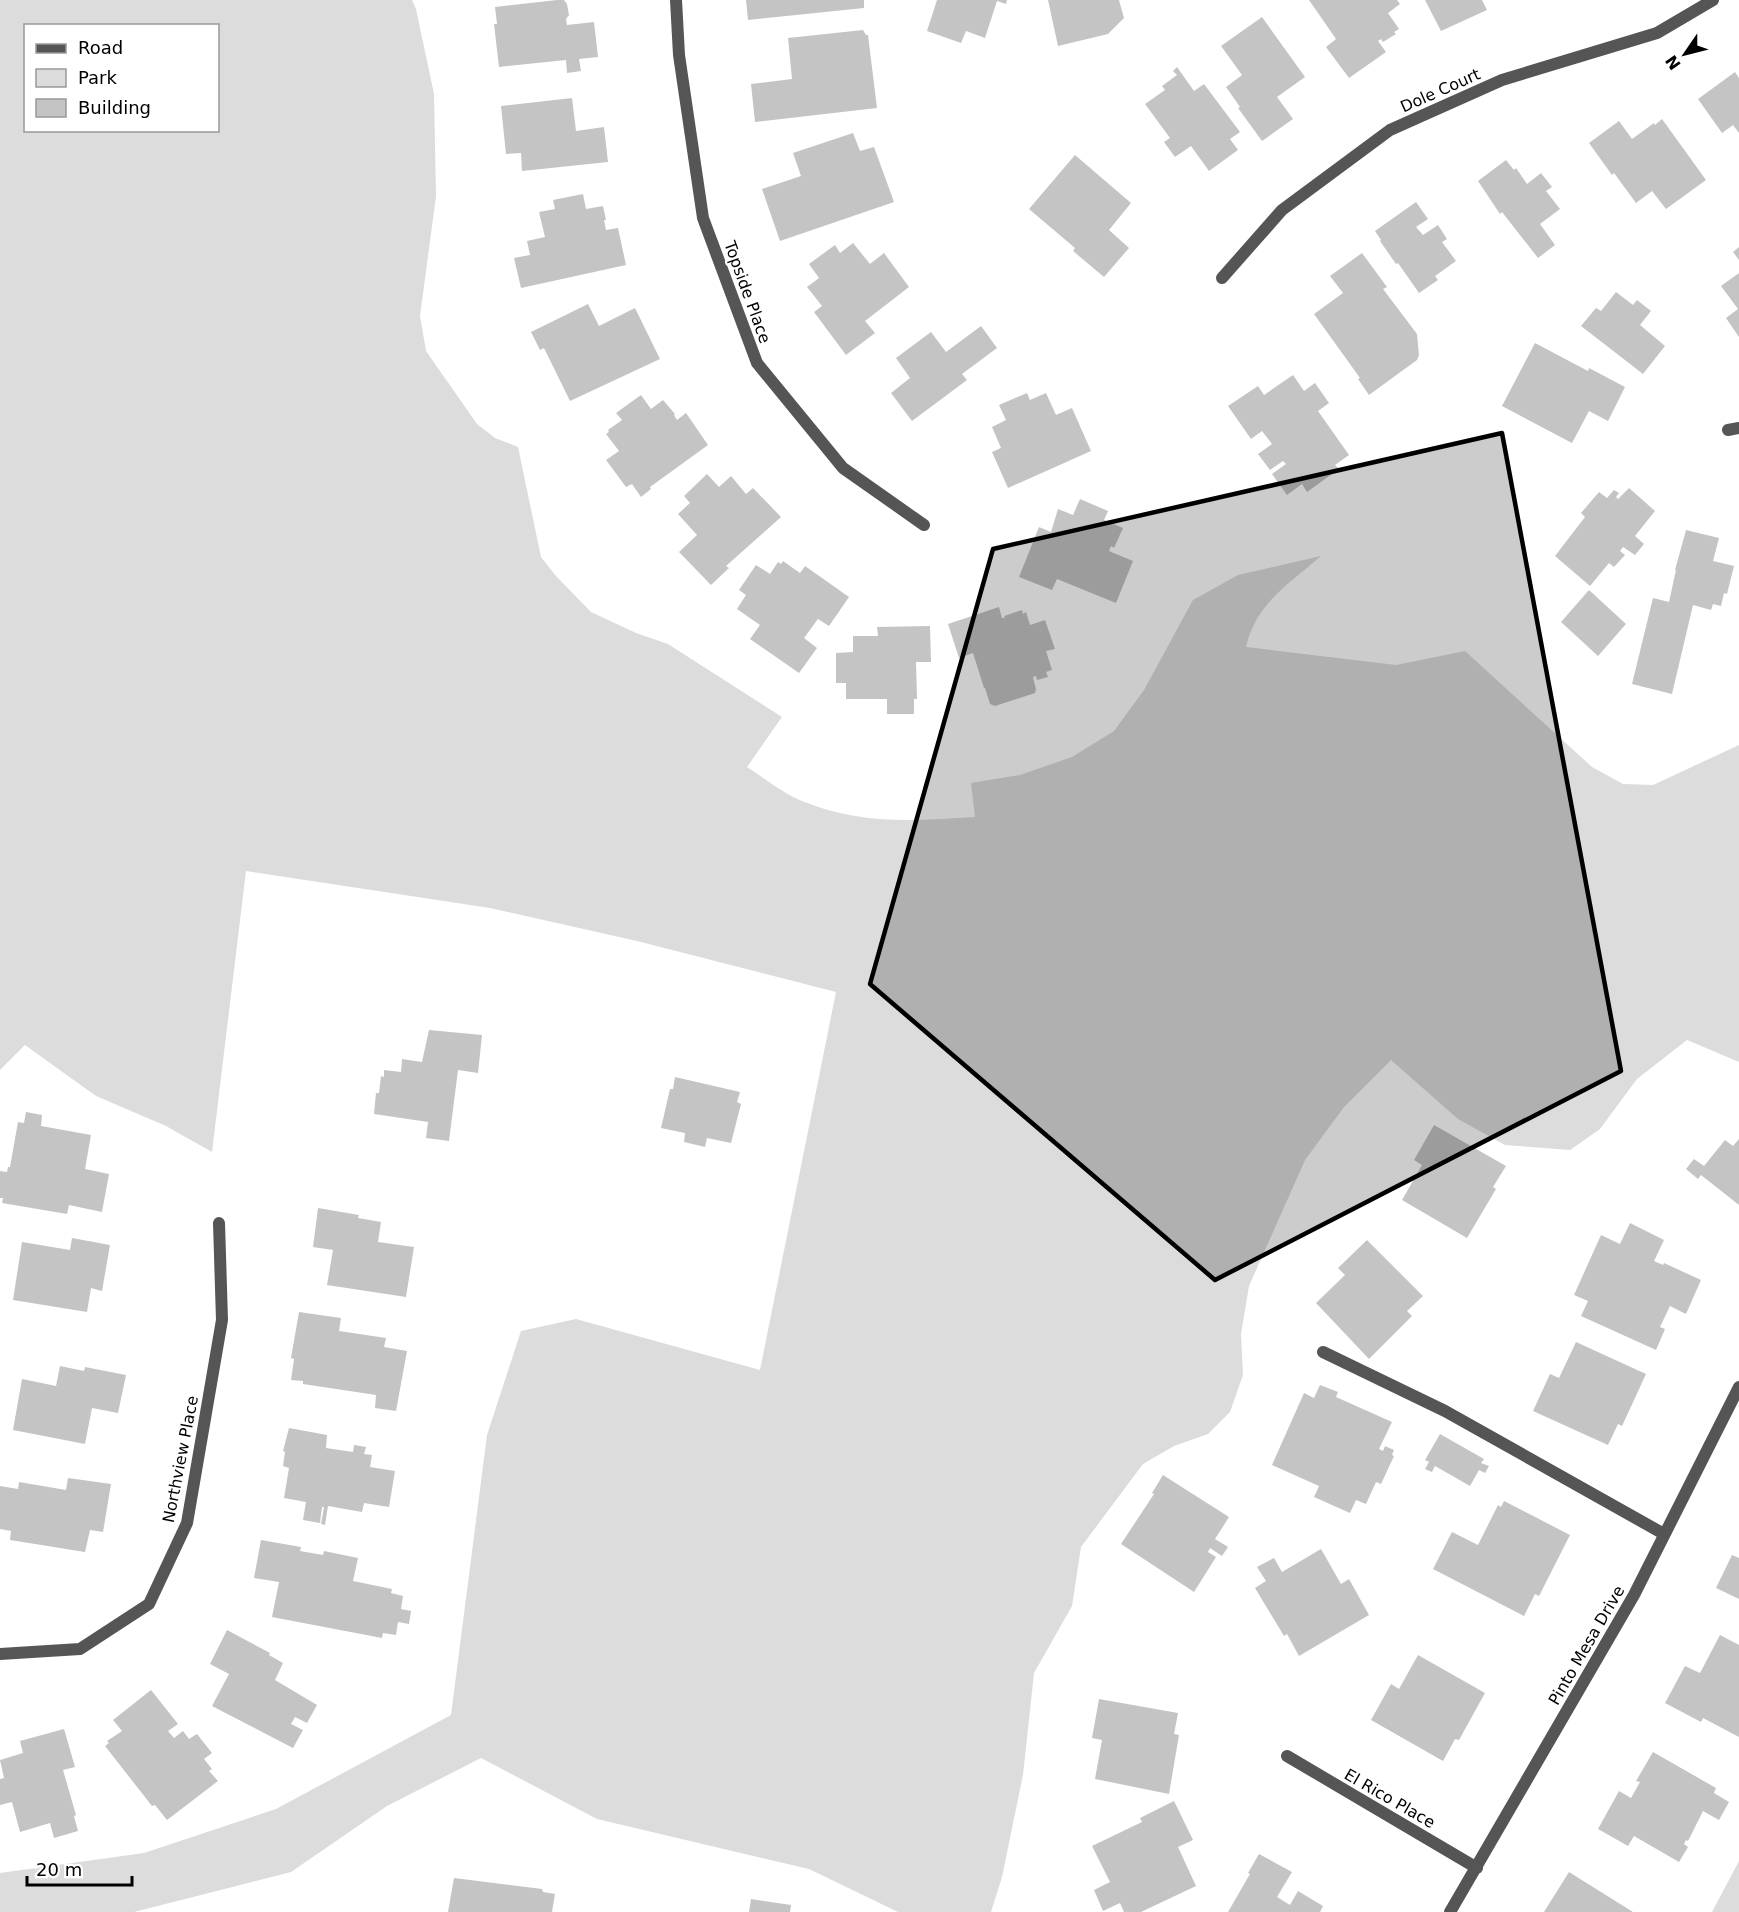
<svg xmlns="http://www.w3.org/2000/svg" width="1739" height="1912" viewBox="0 0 1739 1912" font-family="'DejaVu Sans',sans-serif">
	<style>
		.green { fill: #dcdcdc; fill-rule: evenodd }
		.building { fill: #c4c4c4 }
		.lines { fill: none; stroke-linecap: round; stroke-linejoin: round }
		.service { stroke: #555; stroke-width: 12 }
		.minor { stroke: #555; stroke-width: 12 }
		.marked { fill: #000; fill-opacity: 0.2; stroke: #000; stroke-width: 4.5; stroke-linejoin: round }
		.labels { text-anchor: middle; stroke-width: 4.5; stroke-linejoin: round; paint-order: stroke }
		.street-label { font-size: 16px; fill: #000; stroke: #fff }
	</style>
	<rect width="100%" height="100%" fill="#fff"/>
	<path class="green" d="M0,0h412l4,9 18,85 2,102 -16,120 6,35 51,73 18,14 23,9 23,110 15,19 35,36 45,21 32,11 114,73 -35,50c17,11 36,26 55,34 58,24 112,20 173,16l-4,-34 49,-8 52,-18 42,-26 30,-41 49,-90 45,-25 83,-19c-32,28 -65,47 -75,91l150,18 69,-14 127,116 31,17 30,1 86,-40v317l-52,-22 -50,39 -37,50 -30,21 -65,-5 -47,-26 -67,-59 -47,47 -39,53 -56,126 -8,48 2,41 -13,37 -22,22 -34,12 -31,18 -62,83 -9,59 -38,67 -11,102 -21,102 -11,35h-93l-89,-43 -212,-50 -116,-61 -94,48 -96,66 -157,40h-134v-39l144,-20 132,-44 175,-94 36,-280 34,-104 55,-12 184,51 76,-378 -199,-51 -147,-33 -244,-37 -34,281 -46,-26 -70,-30 -71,-51 -25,25zM26,26h192v104h-192z
		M1739,1861v51h-27z"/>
	<path class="building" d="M557,0h7l3,4 2,11 -3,4 1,6 27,-3 4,35 -19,2 2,12 -14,2 -1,-13 -67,7 -5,-43h3l-2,-17z
		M746,0h118v8l-116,12z
		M937,0h70l-1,4 -9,-3 -12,37 -19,-7 -5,12 -34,-12z
		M1048,0h71l5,18 -16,16 -50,12z
		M1309,0h88l3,4 -12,9 11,16 -5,3 2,2 -13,8 -2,-3 -3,2 8,11 -37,26 -23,-31 10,-8z
		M1425,0h57l5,10 -46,21z
		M1262,17l43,60 -28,20 16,22 -31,22 -24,-33 2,-1 -14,-20 16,-12 -21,-29z
		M863,30l3,5h2l9,73 -122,14 -4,-38 41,-5 -4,-41z
		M1177,67l17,24 10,-7 36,48 -10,7 8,11 -29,21 -18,-25 -16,11 -11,-15 6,-4 -25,-34 20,-14 -3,-4 15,-11 -4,-4z
		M1735,72l4,6v55l-6,-8 -11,8 -24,-34z
		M572,98l4,33 28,-4 4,35 -86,9 -1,-18 -15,1 -5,-48z
		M1662,119l44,61 -40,29 -14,-18 -16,12 -22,-30 -2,2 -23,-32 30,-22 13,18 22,-16 1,2z
		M853,133l7,18 14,-4 20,55 -114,39 -18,-52 39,-13 -8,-23z
		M1075,155l56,48 -22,27 20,18 -25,29 -31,-26 2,-3 -46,-39z
		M1506,160l8,10 2,-2 11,16 14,-11 11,14 -6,4 14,18 -20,15 15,21 -17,13 -36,-46 -2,2 -22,-33z
		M583,194l3,15 17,-3 3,14h-2l2,10 12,-2 8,37 -105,23 -7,-30 16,-3 -3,-14 18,-4 -6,-25 16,-3 -2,-9z
		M1416,202l12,17 -12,8 7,8 15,-10 9,14 -5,3 14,19 -21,15 3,4 -19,13 -21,-30 -2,1 -16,-23 1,-1 -6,-9z
		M853,243l17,21 14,-11 25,34 -44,34 10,12 -29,22 -32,-43 8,-6 -15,-19 12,-9 -10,-14 26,-19 5,8z
		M1739,247v13l-6,-8z
		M1362,253l25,34 -4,2 34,45 2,21 -2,5 -48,35 -11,-16 2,-1 -46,-64 29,-21 -13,-17z
		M1739,273v64l-13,-19 12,-9 -17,-23z
		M1616,292l17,13 4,-5 14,11 -11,14 25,21 -22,28 -62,-48 15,-18 5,3z
		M588,304l11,22 36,-18 25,51 -90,42 -26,-53 -4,2 -9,-18z
		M981,326l16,22 -35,26 5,6 -55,41 -21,-28 19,-15 -14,-20 35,-26 15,20z
		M1535,343l53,28 1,-3 36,19 -17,34 -19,-10 -17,32 -70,-37z
		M1293,375l11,16 11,-8 14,20 -11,8 31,44 -14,10 4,4 -32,23 -5,-8 -15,11 -15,-21 14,-10 -3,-3 -13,9 -12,-16 14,-10 -10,-13 -11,8 -23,-33 30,-20 6,9z
		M1027,393l3,7 16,-7 10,22 16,-7 19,43 -83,37 -16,-36 9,-4 -9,-21 14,-7 -7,-15z
		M641,395l10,14 12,-9 12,14 -1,1 3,5 9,-7 22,32 -58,42 1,2 -10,8 -9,-13 -6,3 -20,-27 13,-9 -13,-17 3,-2 -1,-2 14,-10 -6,-7z
		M707,474l12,13 12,-11 15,18 7,-6 28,29 -55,49 3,2 -18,17 -32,-33 18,-17 -19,-21 12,-11 -6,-7z
		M1629,488l26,23 -20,25 9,8 -9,11 -12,-8 -3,4 5,4 -11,12 -5,-4 -19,23 -35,-30 30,-39 -4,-4 18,-21 8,6 7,-8 5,3 -3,4 2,2z
		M1080,499l28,12 -4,9 19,8 -9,20 -3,-2 -2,5 24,10 -17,42 -59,-24 -5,11 -33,-13 20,-50 12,5 7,-23 15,6z
		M1686,530l33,8 -6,23 21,5 -7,28 -3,-1 -3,13 -8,-2 -2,6 -18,-5 -21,89 -40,-10 21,-86 16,4 7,-32h-1z
		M783,561l17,12 5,-7 44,31 -20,29 -11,-7 -14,19 13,10 -18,25 -49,-34 10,-14 -23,-16 9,-14 -7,-5 17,-25 14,9 8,-12 3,2z
		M1589,590l37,34 -28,32 -37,-34z
		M999,607l3,11h3l-1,-2 18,-6 1,4 3,-2 4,13 15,-5 10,29 -9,2 6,19 -6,2 2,5 -11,3 -1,-4 -3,1 3,12 -1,4 -40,13 -5,-2 -5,-16h-1l-11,-35 -14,5 -11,-34z
		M930,626l1,36h-15l1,37h-3v15h-27v-15h-41v-16h-10v-30l17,-1v-16h25l-1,-9z
		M429,1030l53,5 -4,38 -20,-3 -9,71 -23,-3 2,-16 -54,-8 2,-21h3l2,-17 3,1v-7l17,2 1,-13 20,3z
		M675,1077l65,15 -3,10 4,2 -10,39 -24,-5 -2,9 -21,-5 1,-9 -24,-5 9,-39h3z
		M26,1112l16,3 -1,11 50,9 -6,34 24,5 -7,38 -33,-7 -2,9 -65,-11 1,-5h-3v-27l7,1 1,-5h2l8,-45 6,1z
		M1434,1125l72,41 -13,21 3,2 -29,49 -65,-38 20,-35 -8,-5z
		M1739,1139v66l-38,-30 -3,4 -12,-10 8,-10 10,7 21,-26 8,6z
		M318,1208l41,7 -1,3 23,4 -3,20 36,5 -8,50 -79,-12 6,-35 -20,-3z
		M1630,1223l34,17 -10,21 9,4 1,-2 37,17 -15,34 -16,-8 -10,21 5,2 -9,21 -75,-34 7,-15 -14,-6 27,-60 19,9z
		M72,1238l38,7 -8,46 -11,-3 -4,24 -74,-12 9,-58 48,8z
		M1367,1240l56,56 -16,15 5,5 -43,43 -53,-56 29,-28 -7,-7z
		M299,1312l42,6 -2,13 47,7 -2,9 23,4 -11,60 -21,-3 1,-13 -73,-11v-3l-12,-1 3,-21 -3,-1z
		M1576,1342l70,32 -24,52 -4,-2 -10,21 -75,-34 17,-37 9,4z
		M60,1366l24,5 1,-4 41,8 -8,38 -26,-5 -7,36 -72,-14 9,-51 34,7z
		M1320,1385l18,7 -2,5 56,25 -13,27 4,2 2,-5 9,4 -2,5 2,1 -13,28 -5,-2 -10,22 -10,-4 -6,13 -36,-16 5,-11 -47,-21 32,-72 10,5z
		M289,1428l38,7 -1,13 27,4 1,-7 12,2 -2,7 8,1 -2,12 25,4 -6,36 -25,-4 -2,9 -34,-6 -3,19 -4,-1 3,-17h-2l-2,16 -17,-3 3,-18 -22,-4 5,-30 -6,-2 2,-14 -2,-1z
		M1440,1434l44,25 -3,4 8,3 -4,7 -6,-3 -9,16 -35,-20 -3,6 -7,-3 4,-7 -4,-2z
		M1163,1475l66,42 -14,22 13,8 -6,9 -12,-8 -2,4 8,5 -22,35 -73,-48 33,-50 -2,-1z
		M68,1478l43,6 -8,48 -13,-2 -5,22 -75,-12 1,-9 -11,-2v-43l18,3 1,-7 47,8z
		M1504,1501l66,34 -31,61 -4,-2 -11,22 -91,-47 19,-37 26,13 20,-40 3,2z
		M261,1540l40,7 -1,4 23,4 1,-4 34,7 -5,23 39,8 -1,4 12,3 -2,13 10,2 -2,13 -11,-2 -2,13 -13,-2 -1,5 -110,-21 7,-35 -25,-4z
		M1321,1549l20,35 8,-5 20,36 -70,41 -12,-22 -3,2 -29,-48 11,-7 -9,-14 17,-9 8,14z
		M1732,1555l7,3v41l-23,-11z
		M227,1630l43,23 -1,2 14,8 -8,17 42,25 -10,18 -12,-6 -4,7 12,6 -10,18 -81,-42 17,-32 -19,-10z
		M1720,1635l19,10v92l-36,-19 -2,4 -36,-19 20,-37 15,7z
		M1418,1655l67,38 -26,47 -4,-1 -12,22 -72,-41 20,-36 8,5z
		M151,1690l27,34 -10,7 6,7 9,-7 6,8 8,-5 15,19 -8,6 8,10 -3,2 9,10 -51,39 -12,-15 -3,1 -47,-60 4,-3 -2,-2 15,-10 -9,-11z
		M1099,1699l79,14 -4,21 5,1 -10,59 -74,-15 7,-39 -10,-2z
		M64,1729l11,38 -12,3 13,45 -2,1 4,15 -24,7 -4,-15 -30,9 -8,-30 -12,3v-26l4,-1 -4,-18 23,-7 -3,-12z
		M1653,1752l63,36 -2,5 15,9 -10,18 -16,-9 -15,30 -2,-1 -2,4 4,3 -9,15 -45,-26 -6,10 -30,-17 21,-38 12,7 9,-16 -4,-1z
		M1174,1801l19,39 -15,7 18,39 -55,26h-17l-4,-9 -17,8 -9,-21 16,-8 -18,-36 50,-24 -2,-4z
		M1259,1854l33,18 -15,25 13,8 8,-14 25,15 -3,6h-92l22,-38 -2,-1z
		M1569,1872l64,40h-89z
		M454,1878l88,11 1,3 12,2 -3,18h-104z
		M751,1899l40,6 -1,7h-41z"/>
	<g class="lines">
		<path class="service" d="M1323,1352l122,59 219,123"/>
		<path class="minor" d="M676,0l3,55 24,163 54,145 86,105 81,57
			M1222,278l60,-68 108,-80 112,-50 155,-47 56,-33
			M1728,430l11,-2
			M0,1654l80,-5 69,-45 38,-81 35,-203 -3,-97
			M1287,1756l190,112
			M1450,1912l184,-317 105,-208"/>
	</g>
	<path class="marked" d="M1502,433l119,638 -406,209 -345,-296 123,-435z"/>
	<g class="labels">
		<g class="street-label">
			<text transform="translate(1440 90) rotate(-24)" y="6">Dole Court</text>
			<text transform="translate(748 292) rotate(70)" y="6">Topside Place</text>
			<text transform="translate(180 1459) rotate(-79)" y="6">Northview Place</text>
			<text transform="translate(1586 1645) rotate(-60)" y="6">Pinto Mesa Drive</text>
			<text transform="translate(1390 1798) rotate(30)" y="6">El Rico Place</text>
		</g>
	</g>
	<rect x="24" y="24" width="195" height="108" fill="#ffffff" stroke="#999999" stroke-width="1.5"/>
	<rect x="36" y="44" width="30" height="9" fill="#555555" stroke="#999999" stroke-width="1.5"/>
	<text x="78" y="54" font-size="18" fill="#000000">Road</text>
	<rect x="36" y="69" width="30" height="18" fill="#dcdcdc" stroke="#999999" stroke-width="1.5"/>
	<text x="78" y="84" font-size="18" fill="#000000">Park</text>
	<rect x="36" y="99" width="30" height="18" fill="#c4c4c4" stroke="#999999" stroke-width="1.5"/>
	<text x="78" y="114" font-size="18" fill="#000000">Building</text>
	<g transform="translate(1685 54) rotate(235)" stroke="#ffffff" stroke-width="4.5" paint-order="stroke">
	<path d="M0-4.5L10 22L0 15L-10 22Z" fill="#000000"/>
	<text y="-9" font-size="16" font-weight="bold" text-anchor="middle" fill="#000000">N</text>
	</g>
	<path d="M27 1876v9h105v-9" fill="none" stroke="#000000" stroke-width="3"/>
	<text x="36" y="1876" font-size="18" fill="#000000" stroke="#ffffff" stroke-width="4.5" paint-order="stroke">20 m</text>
</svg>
